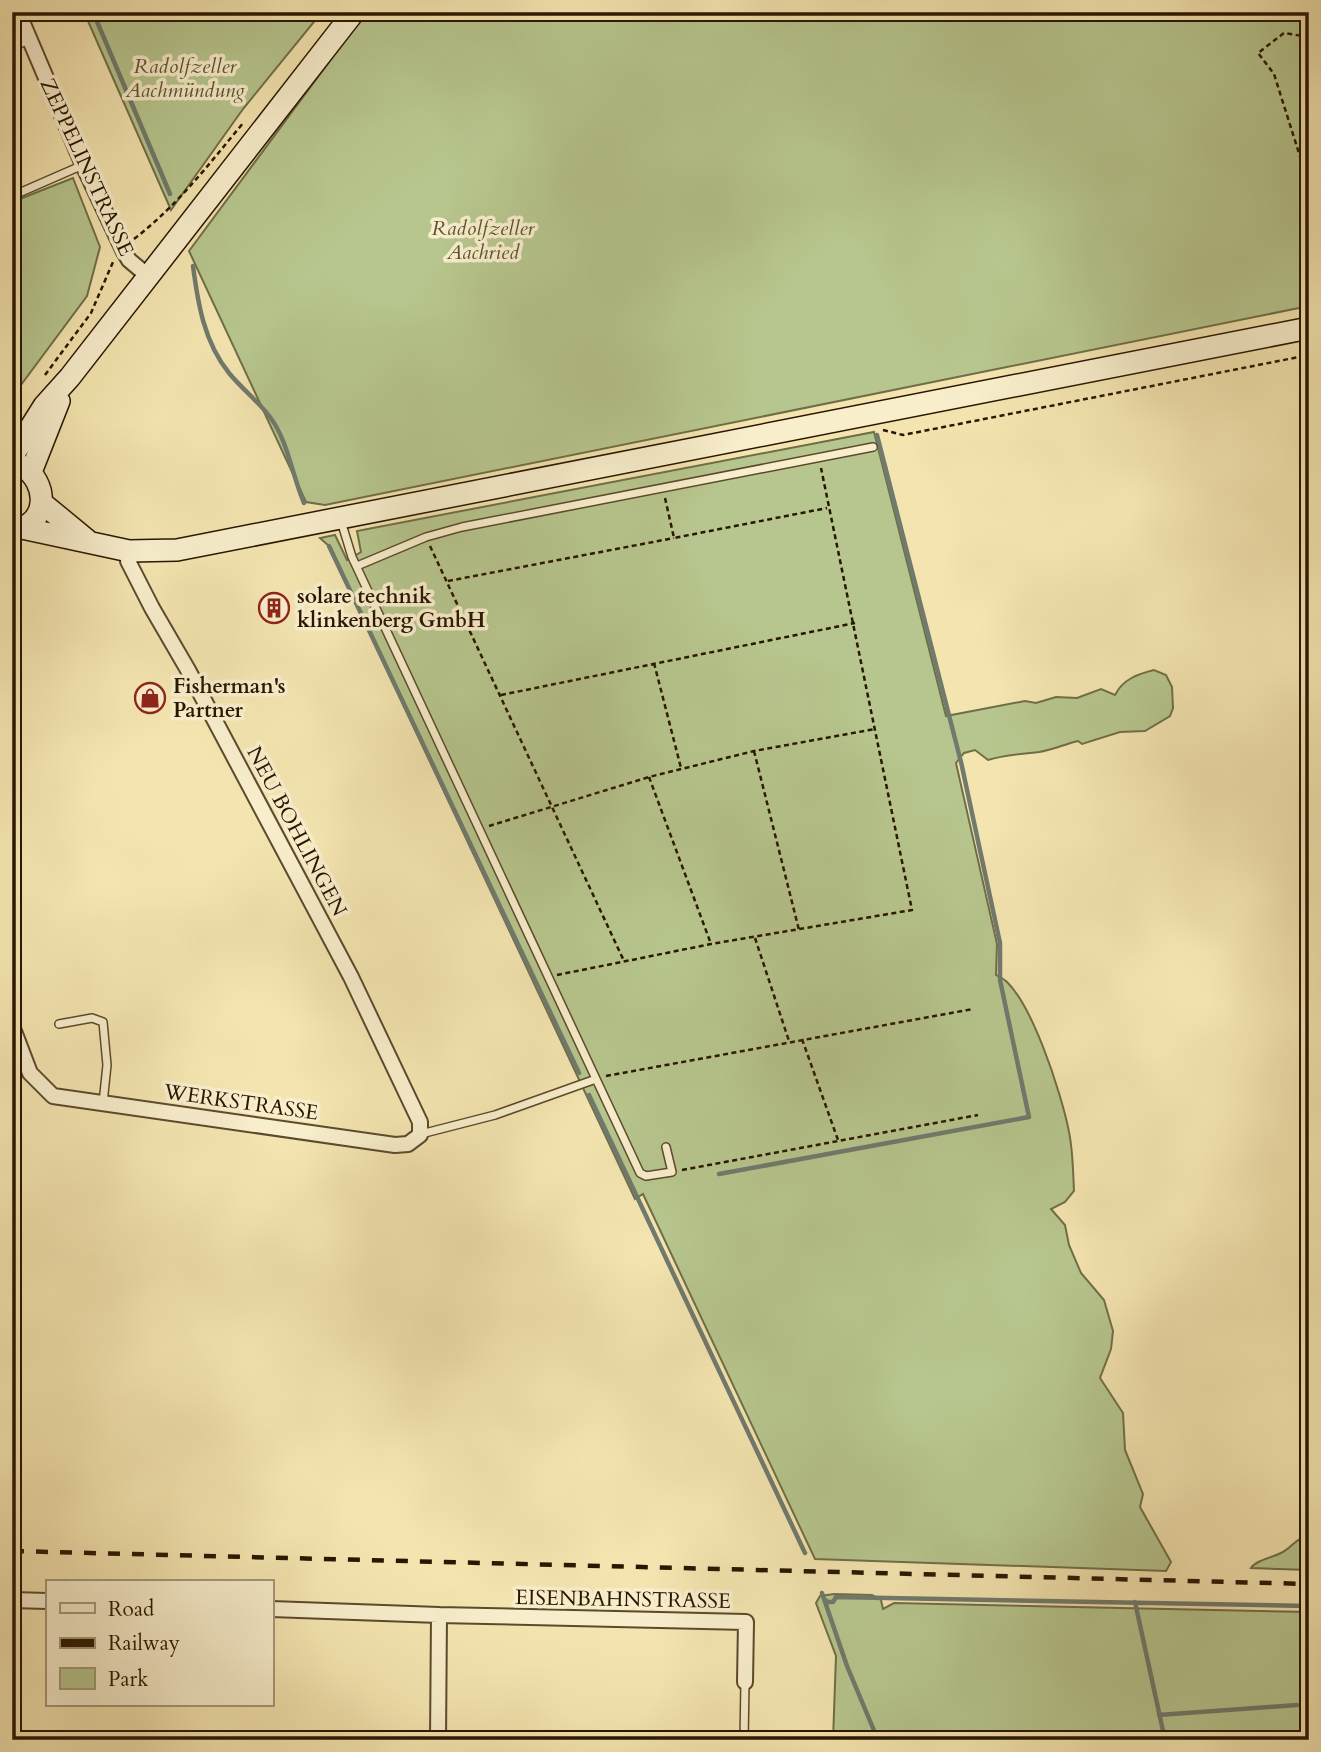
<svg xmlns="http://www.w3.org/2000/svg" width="1321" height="1752" viewBox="0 0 1321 1752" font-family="Cardo,serif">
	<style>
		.green { fill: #b7c68e; stroke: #706e47; stroke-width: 2 }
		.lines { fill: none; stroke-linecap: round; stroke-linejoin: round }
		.stream { stroke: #707a6d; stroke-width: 4.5 }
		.service-casing { stroke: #5c4a2c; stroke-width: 10 }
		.minor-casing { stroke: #5c4a2c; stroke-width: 18 }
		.secondary-casing { stroke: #291600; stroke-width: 24 }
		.path { stroke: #291600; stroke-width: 2.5; stroke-dasharray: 5 3.5; stroke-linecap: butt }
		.service { stroke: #f8eecc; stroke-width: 7 }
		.minor { stroke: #f8eecc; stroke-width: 14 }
		.secondary { stroke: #f8eecc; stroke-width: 21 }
		.rail { stroke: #291600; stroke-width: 4.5; stroke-dasharray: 12 12; stroke-linecap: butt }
		.labels { text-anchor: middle; stroke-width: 7; stroke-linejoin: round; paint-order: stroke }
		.park-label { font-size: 21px; font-style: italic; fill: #5b5432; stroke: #f8eecc }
		.street-label { font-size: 21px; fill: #291600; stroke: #f8eecc }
		.poi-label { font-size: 21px; font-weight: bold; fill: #291600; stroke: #f8eecc; text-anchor: start }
	</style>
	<rect width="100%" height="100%" fill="#f4e5b0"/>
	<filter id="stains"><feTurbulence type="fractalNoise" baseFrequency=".00286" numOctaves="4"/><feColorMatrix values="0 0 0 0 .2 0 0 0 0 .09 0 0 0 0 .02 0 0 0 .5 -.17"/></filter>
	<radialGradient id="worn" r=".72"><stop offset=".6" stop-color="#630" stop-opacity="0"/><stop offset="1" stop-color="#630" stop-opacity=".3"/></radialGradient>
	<path class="green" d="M84,12h238l-79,97 -72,101z
		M366,12h943v294l-984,199 -19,-3 -117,-251z
		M73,178l27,69 -13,49 -75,101v-195z
		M874,432l72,284 79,-15 11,2 20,-6 21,1 24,-9 14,6c8,-16 23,-21 39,-25l12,5 6,12 1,21 -3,8 -25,15 -25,1 -38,12 -4,-3c-13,3 -25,9 -39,11 -18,2 -34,3 -51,8l-13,-10 -11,3 -8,10 41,181 -1,31c32,10 67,124 73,157 4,19 4,40 5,59l-9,11 -14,7 14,16 4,20 12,28 23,27 9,31 -2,18 -11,29 23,35 2,37 18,44 -3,13 31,55 -5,9 -351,-12 -172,-365 -8,5 -306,-653 -9,-8 15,-3 12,25 14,-8 -4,-21z
		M1309,1536v34l-58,-2c5,-8 20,-10 30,-15 11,-5 14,-15 28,-17z
		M834,1594l38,1 9,5 2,9 11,-6 415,9v128h-476l3,-84 -20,-53 4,-7z"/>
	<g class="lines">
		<path class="stream" d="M93,12l77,182
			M193,266c5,38 11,76 36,107 13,16 29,28 41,44 18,24 22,58 34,86
			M329,546l250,527
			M589,1095l216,458
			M719,1174l310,-57 -29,-137v-37l-39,-181 -84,-327
			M822,1593l25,73 31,74
			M824,1599l4,3h5l3,-5 473,9
			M1135,1602l30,138
			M1159,1715l138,-10"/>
		<g class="service-casing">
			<path id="service" d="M12,47l17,-7
				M12,196l71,-31
				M341,521l11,36 288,616 6,3 26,-4 -6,-25
				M357,566l69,-29 36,-10 411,-80
				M59,1024l33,-6 11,4 4,43 -4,38
				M421,1134l74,-19 101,-36
				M744,1740l1,-58"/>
		</g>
		<g class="minor-casing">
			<path id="minor" d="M18,12l65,153 40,85 6,10 19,16
				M12,1026l18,47 23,23 342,49 13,-1 12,-9v-13l-69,-145 -163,-307 -36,-62 -24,-47 1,-10
				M12,1600l35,1
				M271,1609l168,6 -1,125
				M439,1615l307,7 -1,60"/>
		</g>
		<g class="secondary-casing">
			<path id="secondary" d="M12,457l32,-51 26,-29 284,-365
				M31,472l28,-71
				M42,503l45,37
				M22,528l107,23 48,-1 1132,-222
				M14,530c36,-7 34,-48 8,-64"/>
		</g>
		<path class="path" d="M1309,37l-25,-4 -26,20 16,21 35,111
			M134,239c44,-34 75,-75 110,-117
			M45,375l46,-62 22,-51
			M883,430l20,5 406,-80
			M665,498l9,40 153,-30
			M430,546l194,415
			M448,581l226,-43
			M654,663l27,105
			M501,695l354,-72
			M754,751l45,179
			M649,777l62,167
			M489,826l160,-49 105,-26 121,-22
			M755,938l34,103
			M557,975l154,-31 201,-34 -91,-442
			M802,1039l36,101
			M606,1076l367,-67
			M682,1170l296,-55"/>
		<use href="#service" class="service"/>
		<use href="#minor" class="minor"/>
		<use href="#secondary" class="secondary"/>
		<path class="rail" d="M12,1551l1297,33"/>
	</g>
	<defs>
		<g id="building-ring" transform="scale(1.575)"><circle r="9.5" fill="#f8eecc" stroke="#8f2418" stroke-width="1.5"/><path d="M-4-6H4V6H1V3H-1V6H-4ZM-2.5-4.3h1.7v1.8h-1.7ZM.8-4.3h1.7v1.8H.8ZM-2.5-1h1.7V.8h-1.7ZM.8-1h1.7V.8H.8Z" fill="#8f2418"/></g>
		<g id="shop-ring" transform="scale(1.575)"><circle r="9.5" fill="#f8eecc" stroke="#8f2418" stroke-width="1.5"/><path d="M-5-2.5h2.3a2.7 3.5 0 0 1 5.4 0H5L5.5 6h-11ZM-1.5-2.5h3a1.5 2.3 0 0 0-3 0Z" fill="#8f2418"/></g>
	</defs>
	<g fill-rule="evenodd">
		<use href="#building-ring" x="274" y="608"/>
		<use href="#shop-ring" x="150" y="698"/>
	</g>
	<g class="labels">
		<g class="park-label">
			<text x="185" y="73">Radolfzeller<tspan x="185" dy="24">Aachmündung</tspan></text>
			<text x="483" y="235">Radolfzeller<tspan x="483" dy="24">Aachried</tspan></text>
		</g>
		<g class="street-label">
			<text transform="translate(87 167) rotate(65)" y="7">ZEPPELINSTRASSE</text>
			<text transform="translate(297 831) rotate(62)" y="7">NEU BOHLINGEN</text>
			<text transform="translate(241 1102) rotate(8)" y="7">WERKSTRASSE</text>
			<text transform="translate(623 1599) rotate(1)" y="7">EISENBAHNSTRASSE</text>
		</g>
		<g class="poi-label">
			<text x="297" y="603">solare technik<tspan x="297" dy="24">klinkenberg GmbH</tspan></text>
			<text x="173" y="693">Fisherman's<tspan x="173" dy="24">Partner</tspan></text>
		</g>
	</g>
	<rect width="1321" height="1752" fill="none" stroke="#f4e5b0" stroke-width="42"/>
	<rect x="14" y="14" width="1293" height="1724" fill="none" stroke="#291600" stroke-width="3.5"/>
	<rect x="21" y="21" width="1279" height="1710" fill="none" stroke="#291600" stroke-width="2"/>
	<rect x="46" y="1580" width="228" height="126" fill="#f8eecc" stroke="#a5987a" stroke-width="2"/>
	<rect x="60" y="1603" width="35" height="10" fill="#f8eecc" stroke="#a5987a" stroke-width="2"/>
	<text x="108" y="1616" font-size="21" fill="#291600">Road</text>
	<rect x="60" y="1638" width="35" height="10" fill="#291600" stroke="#a5987a" stroke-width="2"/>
	<text x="108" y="1650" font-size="21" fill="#291600">Railway</text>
	<rect x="60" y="1668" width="35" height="21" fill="#b7c68e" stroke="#a5987a" stroke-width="2"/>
	<text x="108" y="1686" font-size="21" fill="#291600">Park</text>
	<rect width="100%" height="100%" filter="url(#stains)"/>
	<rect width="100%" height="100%" fill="url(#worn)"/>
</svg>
